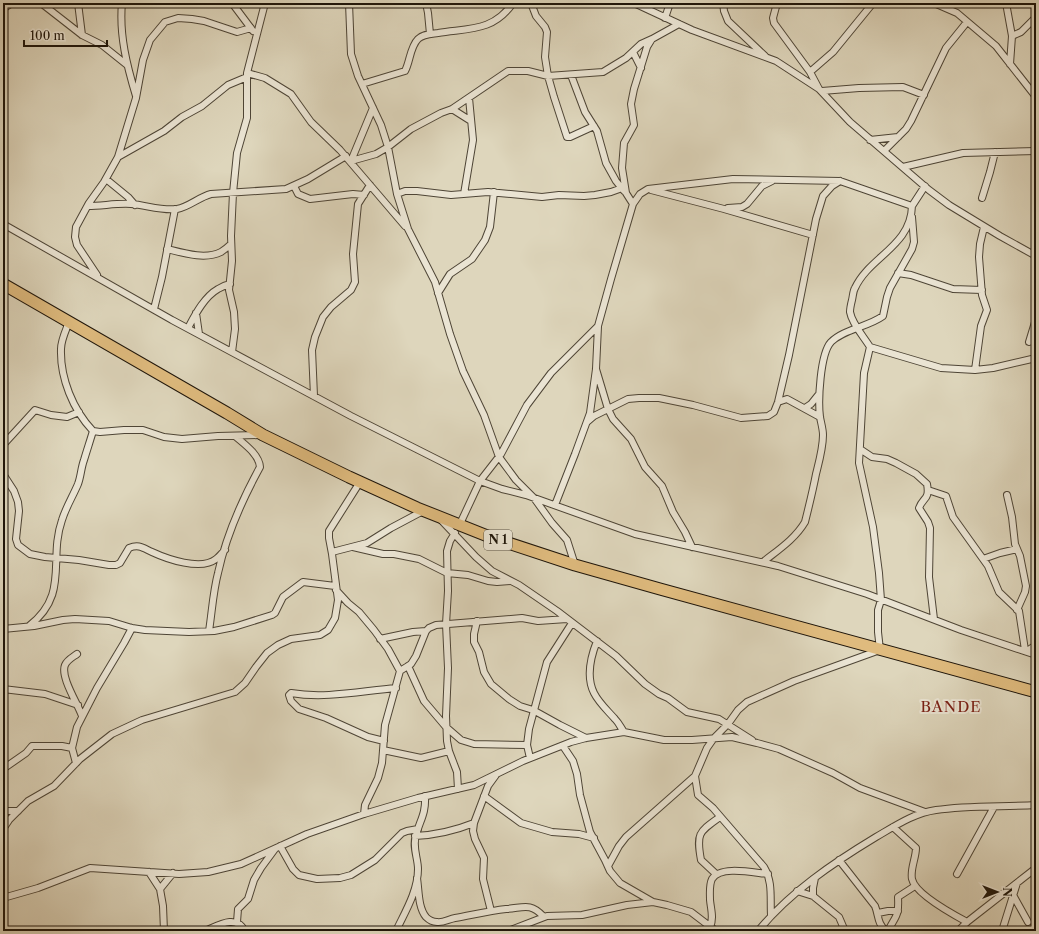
<svg xmlns="http://www.w3.org/2000/svg" width="1039" height="934" viewBox="0 0 1039 934" font-family="'Libre Caslon Text',serif">
	<style>
		.lines { fill: none; stroke-linecap: round; stroke-linejoin: round }
		.minor-casing { stroke: #4e4536; stroke-width: 8 }
		.trunk-casing { stroke: #1e150a; stroke-width: 13 }
		.minor { stroke: #eae4d3; stroke-width: 6 }
		.trunk { stroke: #dfbb7e; stroke-width: 11 }
		.labels { text-anchor: middle; stroke-width: 4; stroke-linejoin: round; paint-order: stroke }
		.shield { fill: #eae4d3; stroke: #5b5346; stroke-width: 1 }
		.shield-label { font-size: 12px; font-weight: bold; fill: #1e150a }
		.quarter-label { font-size: 15px; letter-spacing: 1px; fill: #7a1f14; stroke: #eae4d3 }
	</style>
	<rect width="100%" height="100%" fill="#ded6bc"/>
	<filter id="stains"><feTurbulence type="fractalNoise" baseFrequency=".005" numOctaves="4"/><feColorMatrix values="0 0 0 0 .2 0 0 0 0 .09 0 0 0 0 .02 0 0 0 .5 -.17"/></filter>
	<radialGradient id="worn" r=".72"><stop offset=".6" stop-color="#630" stop-opacity="0"/><stop offset="1" stop-color="#630" stop-opacity=".3"/></radialGradient>
	<g class="lines">
		<g class="minor-casing">
			<path id="minor" d="M41,3l41,32 20,10 25,20
				M78,3l4,32
				M122,3c-3,32 5,63 14,93
				M232,3l21,28
				M349,3l2,51 7,22 23,49 7,22 9,47 11,35 27,53 15,52 13,37 21,44 15,42 17,23 18,18 18,25 15,17 8,25
				M426,3l2,10 2,21
				M531,3l5,13 9,11 2,5 -2,25 3,19 6,21 13,40h3l24,-11
				M634,3l58,27 84,31 43,28 31,33 79,68 20,15 51,31 36,20
				M723,3l1,8 4,10 37,35
				M777,3l-4,15 1,5 36,49 9,17
				M934,3l23,10 39,33 40,51
				M1006,3l6,33 -2,28
				M3,4v-1
				M3,9l9,-6
				M665,18l5,-15
				M1012,36l9,-4 15,-15
				M633,52l8,16
				M810,72l23,-20 40,-49
				M247,73l18,5 26,16 20,28 29,28 65,76
				M571,75l14,37 12,19 9,32 10,18 8,10
				M362,84l43,-13c5,-9 5,-24 13,-32 5,-5 13,-5 20,-6 30,-5 55,-1 75,-30
				M822,91l37,-3 44,-1 21,8
				M452,109l19,12
				M870,140l28,-3
				M884,151l22,-22 5,-8 35,-73 21,-26
				M118,157l46,-26 18,-14 20,-11 26,-21 19,-8
				M351,161l25,-7 12,-7 23,-18 30,-16 11,-4 56,-38h20l20,5 55,-4 23,-14 15,-14 11,-5
				M351,161l22,-53
				M903,167l60,-14 73,-2
				M106,179l22,18 7,8
				M294,186l4,8 12,5 43,-5 11,1
				M651,190l73,19 89,26
				M397,194l8,-3h12l34,4 37,-3 54,5 17,-2 25,1 11,-1 16,-3 14,-5
				M464,194l9,-54 -4,-42
				M982,198l8,-26 5,-20
				M633,204l-7,-11 -4,-25 2,-25 10,-18 -3,-21 3,-15 13,-42 5,-8 27,-15
				M88,206c14,0 29,-3 43,-2 15,1 30,7 46,5 12,-2 22,-12 34,-15l75,-5 22,-10 38,-23
				M728,208l14,-1 5,-3 15,-18 10,-5
				M3,224l169,96 179,96 129,65 22,8 24,6 109,39 143,32 89,28 94,36 75,25
				M167,249c16,4 38,11 54,3 3,-2 7,-5 10,-8
				M898,273l13,2 42,14 29,1
				M97,275l-20,-30 -2,-8 1,-10 13,-24 15,-21 14,-25 18,-59 7,-38 7,-20 15,-18 13,-4 14,1 12,2 33,11 14,-4
				M438,293l12,-19 22,-15 13,-19 5,-13 4,-35
				M154,309l8,-32 13,-68
				M196,313l3,21
				M69,322c-3,8 -8,18 -8,27 -1,29 12,61 32,82l7,1 24,-2h19l21,7 18,2 36,-3 43,-1
				M188,328c7,-13 16,-31 30,-39 3,-2 8,-4 12,-5
				M1029,342l7,-23
				M870,347l71,21 34,2 18,-2 43,-10
				M232,352l3,-23 -1,-17 -5,-22 3,-29 -1,-25 2,-43 4,-40 10,-35v-45l18,-70
				M596,369l12,40 5,10 18,20 14,28 17,19 11,26 12,20 7,15
				M975,370l6,-44 6,-16 -5,-15 -3,-38 1,-13 4,-17
				M314,396l-2,-46 3,-13 8,-20 8,-10 20,-17 4,-8 -2,-28 5,-50 12,-19
				M778,402l9,-3 33,18
				M805,408l6,-4 8,-10
				M587,422l7,-6 34,-17 11,-1h20l34,7 48,13 27,-2 6,-4 4,-10 11,-47 27,-136 7,-23 9,-10 8,-5
				M3,445l32,-35 16,5 16,2 12,-5
				M860,449l12,8 15,2 9,4 20,11 11,10c3,16 -4,13 -8,24l9,14 2,6 -1,49 5,42
				M3,474l11,17 4,11 1,9 -3,28 2,6 12,9 15,3 34,3 30,5h7l4,-2 9,-15c10,-4 14,0 23,4 15,7 49,19 64,7 3,-2 6,-6 9,-9
				M928,490l18,6 7,21 35,49 11,26 20,19 6,39
				M1007,495l5,22 3,27 5,12 6,30 -1,6 -8,18
				M555,505l20,-51 15,-41 6,-44 2,-43
				M442,521l34,36 16,14 27,14 38,26 59,45 29,28 14,10 9,4 19,14 32,7 33,21
				M459,526l21,-45 21,-27 26,-49 24,-32 47,-47 13,-47 22,-75 7,-10 8,-5 85,-10 107,2 72,25 13,-20
				M455,533l-5,8 -3,10 1,40 -2,33 2,44 -2,48 1,25 2,10 8,21 1,17
				M353,547l30,7h11l25,5 28,14 21,2 20,6 9,1 13,-1
				M332,552l35,-9 24,-15 32,-17
				M983,559l17,-6 17,-4
				M763,562c15,-12 32,-23 42,-40 4,-16 8,-32 11,-48 3,-12 7,-26 7,-39 0,-6 -2,-12 -3,-18 -2,-16 0,-63 11,-75 13,-13 37,-15 52,-26l4,-19 3,-9 22,-39 2,-7 -2,-25
				M336,590l12,13 11,9 15,18 14,19 12,22 -15,54 -3,38 -4,15 -13,27 -1,9
				M477,621l-3,13v8l5,10 5,20 7,12 18,15 11,7 13,4 27,15 26,13
				M29,626c41,-32 19,-66 33,-106 4,-13 11,-24 16,-36 3,-8 3,-16 6,-24 3,-10 6,-19 9,-29
				M3,629l31,-3 29,-6 12,-1 34,2 23,7 13,2 44,2 25,-1 20,-4 38,-12 3,-2 8,-16 20,-15 32,4
				M209,631c3,-19 4,-39 9,-58 8,-37 24,-73 42,-106 -1,-13 -16,-23 -25,-31
				M380,639l33,-7 13,-1
				M597,641c-6,15 -11,36 -3,52 5,10 14,18 21,26 4,4 6,9 9,13
				M1027,651l9,-6
				M77,654c-4,3 -10,6 -12,11 -5,12 13,39 17,51
				M408,666l16,35 22,26 15,13 13,4 53,1
				M400,671l11,-7 5,-8 10,-25 3,-3 7,-3 86,-7 16,3 29,-2
				M3,689l42,5 33,11
				M384,741l-16,-4 -42,-19 -27,-9 -8,-8 -2,-6 2,-2c34,6 70,-2 105,-5
				M563,746l10,15 4,13 3,21 10,37 15,28 5,11 10,12 33,19
				M383,750l38,8 28,-7
				M530,758l-3,-13 2,-16 18,-67 25,-39
				M76,763l-4,-15 5,-21 20,-39 27,-45 8,-15
				M3,769l23,-16 6,-7h30l10,2
				M484,796l37,27 31,9 27,2 15,4
				M3,811h15
				M893,827l23,21c0,10 -6,21 -4,31 3,15 42,36 55,43
				M3,829l6,-9 19,-19 26,-15 26,-27 32,-25 30,-14 93,-28 10,-9 11,-16 11,-14 11,-8 13,-6 29,-4 8,-5 7,-12 3,-18 -6,-46 -3,-16v-7l31,-49
				M415,836c22,-1 39,-5 59,-13
				M280,846l13,23 6,6 18,4 23,-1 11,-3 24,-15 27,-27 5,-2 11,-2
				M839,860l36,46c4,10 2,17 11,25
				M608,866l11,-20 7,-9 69,-61
				M149,872l11,17 3,17 1,25
				M716,874l-15,-14c-5,-27 -2,-28 19,-43
				M957,874l37,-67
				M417,878c2,13 1,29 9,39 3,3 7,5 11,5 6,1 12,-3 18,-4 17,-3 34,-7 51,-9 17,-1 24,-7 37,7
				M160,889l13,-16
				M797,891l16,5 26,21 6,14
				M1013,895l15,27
				M813,896v-8l2,-10
				M3,898l35,-10 52,-20 89,6 29,-2 33,-8 66,-30 57,-20 54,-16 56,-13 49,-24 48,-19 15,-4 38,-6 40,8h28l40,-3 25,6 22,6 54,24 27,15 65,24
				M491,911l-8,-32 1,-21 -9,-19 -2,-8 1,-8 14,-37 8,-11
				M878,913l10,-2h10
				M771,915c-1,-17 2,-33 -7,-48l-51,-59 -15,-13 -3,-19 12,-28 7,-10 14,-14 10,-14 9,-8 47,-21 86,-31 -2,-18v-22l3,-10 -2,-27 -6,-46 -14,-64 5,-90 6,-26c-6,-10 -18,-23 -20,-35 0,-4 1,-8 2,-12 1,-4 1,-9 3,-12 14,-31 56,-42 57,-82
				M237,922l1,-13 10,-10 6,-19 7,-12 14,-19
				M710,927c4,-9 1,-17 0,-27 0,-7 -1,-15 2,-21 8,-14 43,-6 56,-5
				M205,931c14,-6 31,-17 40,0
				M396,931c9,-19 22,-40 22,-62 0,-11 -6,-22 -2,-34 4,-15 10,-21 9,-39
				M508,931l39,-15 35,-1 45,-10 26,-3 14,3 24,7 25,19
				M758,931c32,-39 75,-68 118,-94 19,-11 38,-24 60,-27 32,-5 68,-3 100,-5
				M888,931c8,-16 11,-14 10,-34l17,-11
				M958,931l9,-9 69,-54
				M1002,931l15,-48"/>
		</g>
		<g class="trunk-casing">
			<path id="trunk" d="M3,284l224,129 36,22 86,42 68,31 73,29 85,28 85,24 376,103"/>
		</g>
		<use href="#minor" class="minor"/>
		<use href="#trunk" class="trunk"/>
	</g>
	<g class="labels">
		<rect class="shield" x="484" y="530" width="28" height="20" rx="3"/>
		<g class="shield-label">
			<text x="498" y="544">N 1</text>
		</g>
		<g class="quarter-label">
			<text x="951" y="712">BANDE</text>
		</g>
	</g>
	<rect width="1039" height="934" fill="none" stroke="#ded6bc" stroke-width="16"/>
	<rect x="4" y="4" width="1031" height="926" fill="none" stroke="#1e150a" stroke-width="2"/>
	<rect x="8" y="8" width="1023" height="918" fill="none" stroke="#1e150a"/>
	<g transform="translate(997 892) rotate(90)" stroke="#eae4d3" stroke-width="3" paint-order="stroke">
	<path d="M0-3L7 15L0 10L-7 15Z" fill="#1e150a"/>
	<text y="-6" font-size="11" font-weight="bold" text-anchor="middle" fill="#1e150a">N</text>
	</g>
	<path d="M24 40v6h83v-6" fill="none" stroke="#1e150a" stroke-width="2"/>
	<text x="30" y="40" font-size="12" fill="#1e150a" stroke="#eae4d3" stroke-width="3" paint-order="stroke">100 m</text>
	<rect width="100%" height="100%" filter="url(#stains)"/>
	<rect width="100%" height="100%" fill="url(#worn)"/>
</svg>
